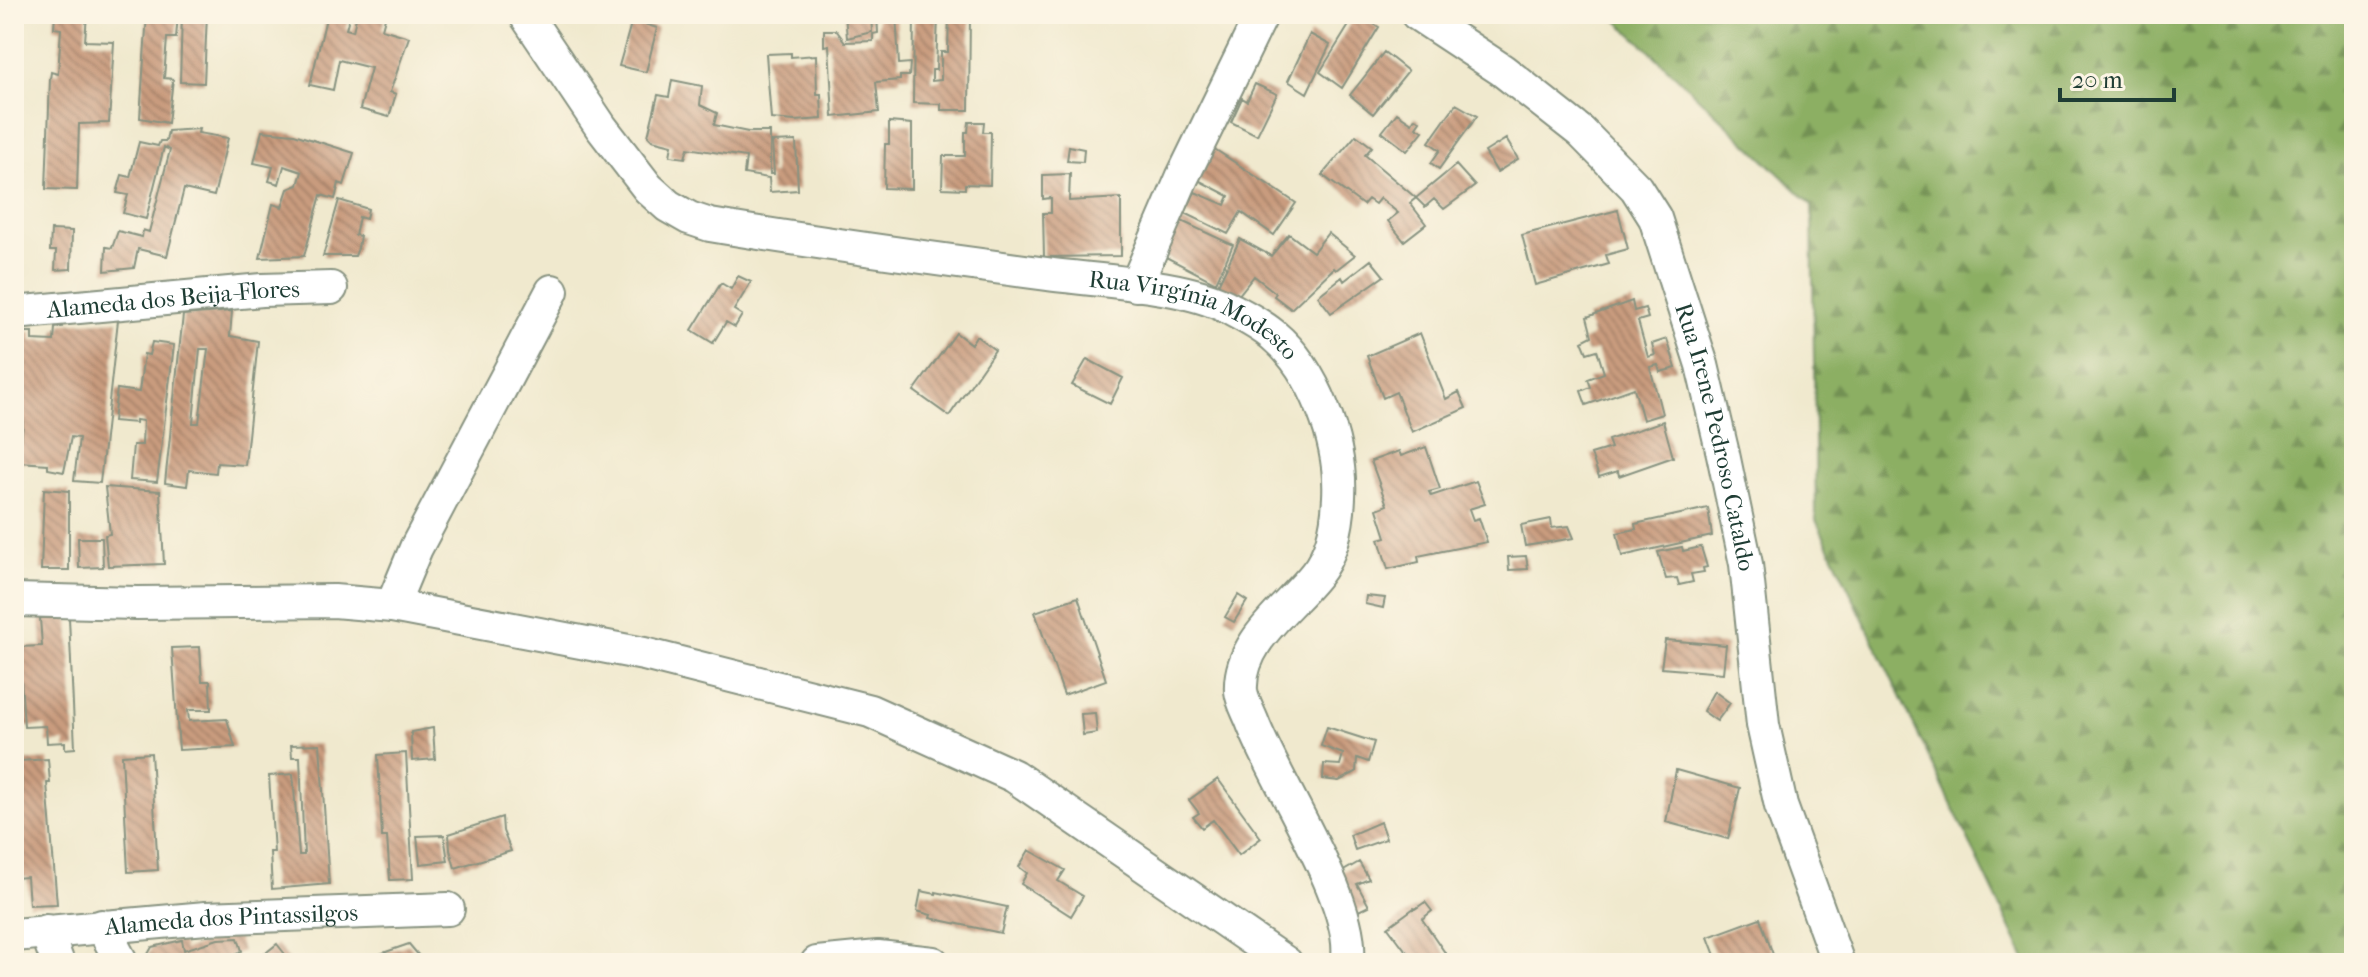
<svg xmlns="http://www.w3.org/2000/svg" width="2368" height="977" viewBox="0 0 2368 977" font-family="'IM FELL French Canon',serif">
	<style>
		.forest { fill: url(#forest-firs); stroke: #56764c; stroke-width: 2 }
		.building { fill: url(#building-back-hatch); fill-rule: evenodd }
		.lines { fill: none; stroke-linecap: round; stroke-linejoin: round }
		.minor-casing { stroke: #889381; stroke-width: 36 }
		.minor { stroke: #fff; stroke-width: 32 }
		.labels { text-anchor: middle; stroke-width: 6; stroke-linejoin: round; paint-order: stroke }
		.street-label { font-size: 24px; fill: #1f3d34; stroke: #fcf5e5 }
	</style>
	<defs>
		<pattern id="forest-firs" width="22" height="20" patternUnits="userSpaceOnUse" patternTransform="scale(2)"><rect width="22" height="20" fill="#8caf63"/><path d="M5 1l3.5 6h-7zM16 11l3.5 6h-7z" fill="#729052"/></pattern>
		<pattern id="building-back-hatch" width="6" height="6" patternUnits="userSpaceOnUse" patternTransform="scale(2)"><rect width="6" height="6" fill="#c99b7e"/><path d="M-1 5l2 2M0 0l6 6M5-1l2 2" fill="none" stroke="#a38068"/></pattern>
	</defs>
	<rect width="100%" height="100%" fill="#fcf5e5"/>
	<filter id="ink" filterUnits="userSpaceOnUse"><feTurbulence type="fractalNoise" baseFrequency=".0125" numOctaves="2"/><feDisplacementMap in="SourceGraphic" scale="16" xChannelSelector="R" yChannelSelector="G"/><feConvolveMatrix kernelMatrix="1 2 1 2 8 2 1 2 1" color-interpolation-filters="sRGB"/></filter>
	<filter id="wash" filterUnits="userSpaceOnUse"><feTurbulence type="fractalNoise" baseFrequency=".006" numOctaves="4" result="noise"/><feDisplacementMap in="SourceGraphic" scale="32" xChannelSelector="R" yChannelSelector="G"/><feGaussianBlur stdDeviation="1.8" result="paint"/><feColorMatrix in="noise" values="0 0 0 0 0 0 0 0 0 0 0 0 0 0 0 0 0 1.4 0 .05"/><feComposite in="paint" operator="in"/></filter>
	<g filter="url(#wash)">
		<rect width="100%" height="100%" fill="#f0e9ce"/>
		<path class="forest" d="M1607,14h747v949h-327l-211,-443 -4,-315 -194,-184z"/>
		<g id="blocks">
			<path class="building" d="M55,14h32l-2,27 29,1 -5,81 -30,1 -2,66 -31,-1 4,-110 1,-7 7,2 3,-45 -7,-1z
				M147,14h31l-2,24h-9l-3,40 9,1 -5,44 -28,-5z
				M182,14h25l-3,69 -24,-1z
				M327,14h23l-4,15 7,2 4,-17h29l-4,15 27,8 -19,55 6,2 -7,23 -29,-8 11,-41 -32,-8 -6,30 -23,-5z
				M845,14h26l1,18 -25,6z
				M877,14h19l3,50 11,-1 -1,13h-9v4l-24,2 3,30 -46,5 -4,-72 -5,1v-16h12l9,12 28,-1v-7l5,-1z
				M914,14l24,2 -2,54h-4v11l9,-1v-28h7l1,-38h21l-1,96h-28v-6l-28,-1z
				M1356,14l23,13 -37,61 -22,-16z
				M632,20l25,8 -11,44 -27,-6z
				M1310,34l20,11 -23,48 -19,-12z
				M1384,52l24,19 -35,43 -23,-19z
				M791,53v4l25,-2 1,39h4l1,25 -27,2 -24,-2 -5,-65z
				M672,80l30,6 -2,19 17,8 -3,12 34,7h22v42h4l-2,-32 24,-1 2,49 -28,2 -1,-14 -25,-4 2,-17 -58,-9 -3,10 -15,-2 2,-11 -20,-5 -4,-4 10,-41 11,2z
				M1255,84l22,10 -20,41 -26,-13 11,-24 5,3z
				M1456,104l21,12 -38,53 -8,-6 9,-13 -11,-8z
				M1397,113l15,10 3,-5 5,3 -4,6 7,4 -16,20 -25,-19z
				M889,122l23,2v65l-28,-1 1,-44h4z
				M969,122h15l-1,10h8l-1,53 -25,-1v5l-23,-1 1,-32h22v-24h3z
				M199,129l-1,4 30,5 -14,58 -30,-7 -17,67 -29,-7 -4,19 -29,3 1,-24 6,1 6,-17 24,6 1,-7 6,2 21,-82 -6,-3 -18,72 -23,-6 5,-18 -11,-2 5,-18 8,2 9,-35 19,4 2,-5h6l2,-10z
				M262,131l32,3 60,19 -10,32 -5,-2 -4,16 -14,-4 -17,61 -44,2 13,-54 9,3 6,-18 10,-4 4,-13 -18,-6 -5,18 -10,-3 4,-14 -19,-4z
				M1356,135l16,12 -7,8 51,43 -6,5 16,21 -22,17 -16,-20 10,-8 -18,-15 -5,6 -7,-5 -5,6 -41,-30z
				M1506,139l12,20 -21,13 -12,-20z
				M1069,146l15,3 -1,13 -16,-1z
				M1213,148l83,55 -22,32 -33,-23 -13,22 -43,-21 10,-21 30,13 4,-9 -31,-16z
				M1456,165l19,21 -31,23 -10,-10 -9,8 -9,-9z
				M1070,174l-1,27 52,-3v58l-77,1 -1,-44h8v-15l-8,1v-24z
				M339,200l29,9 -2,10 -7,-2 -4,18 5,1 -2,12 -3,8h-32z
				M1618,210l10,39 -22,6 3,9 -74,21 -13,-50z
				M1175,218l58,27 -17,38 -56,-29z
				M51,230l21,1 -1,38 -16,1 1,-19h-6z
				M1328,233l27,22 -19,15 -2,-2 -43,41 -17,-13 2,-3 -22,-17 -16,20 -20,-11 22,-46 31,17 18,-22 24,18z
				M1371,260l13,16 -53,37 -13,-17 24,-19 2,4z
				M738,276l13,6 -17,28 8,5 -7,12 -9,-5 -13,21 -21,-13 29,-47 10,6z
				M1632,301l2,10 11,-3 3,10 -10,3 10,36 7,-2 -3,-11 15,-5 9,29 -16,4 -2,-7 -8,2 12,47 -19,6 -9,-32 -48,17 -5,-14 10,-4 -3,-8 16,-6 -7,-23 -10,3 -5,-12 10,-5 -5,-19z
				M232,311l-2,25 28,5 -13,124 -28,-2 -1,10 -27,-3 -2,16 -22,-3 18,-168zM200,349h8l-9,74h-6z
				M118,320l-18,163 -26,-2 5,-43 -8,-1 -7,35 -16,-3v-5l-29,-2 4,-40 -9,-1v-89h18v8l22,1 1,-13 7,-1v-4z
				M956,333l15,11 5,-8 19,14 -46,66 -35,-25z
				M1420,333l26,66 13,-7 7,16 -54,24 -16,-40 -13,6 -16,-42z
				M152,342l22,3 -17,137 -27,-2 3,-35h9l1,-24 -7,-1v3l-23,-2 4,-32 22,3 5,-38 5,1z
				M1087,359l36,19 -13,26 -38,-19z
				M1663,421l10,36 -54,19 -1,-5 -19,6 -8,-23 20,-6 -3,-8z
				M1426,447l14,42 -11,3 2,4 45,-15 9,23 -16,5 4,11 6,-2 8,24 -69,14 1,6 -31,7 -9,-30 7,-2 -9,-28 10,-4 -16,-44 28,-10 2,5z
				M105,487l55,4 4,73 -56,2 -3,-31 5,-1z
				M44,489l25,2v79h-28z
				M1708,508l4,28 -90,20 -5,-23 19,-4 -1,-5z
				M1551,519l1,9 17,-2 5,12 -49,8 -4,-21z
				M78,538h24l1,29 -24,1z
				M1682,547l1,4 18,-4 6,20 -4,1 1,4 -13,2 2,8 -14,3 -2,-7 -11,1 -8,-27z
				M1526,556l2,13 -19,1 -1,-13z
				M1238,595l9,6 -13,21 -9,-5z
				M1366,596l19,2 -2,10 -18,-4z
				M1078,597l28,83 -42,15 -29,-83z
				M40,618h29l6,130 -10,1v-7l-18,1 -1,-17 -22,1 -5,-80 23,-1z
				M1665,640l61,5 -3,28 -62,-5z
				M200,647l2,34h8l1,29h-23l1,11 38,-2 8,28 -56,3 -7,-102z
				M1714,691l16,12 -13,18 -14,-10z
				M14,694h2l4,67 -6,1z
				M1095,713l2,20 -14,2 -2,-21z
				M1327,727l47,15 -6,20 -11,-4 -1,14 -17,9 -16,-2 1,-15 16,1 3,-11 -22,-8z
				M433,728l2,31 -23,2 -1,-29z
				M320,744l9,140 -57,5 -2,-37h4l-5,-76 24,-2 6,81h5l-4,-98h-8l-1,-12z
				M151,753l7,117 -30,2 -6,-117z
				M406,753l7,126 -23,1 -3,-43h-5l-4,-82z
				M48,759l2,24h-3l10,121 -28,1 -2,-28 -13,1v-78h9l-3,-39z
				M1676,770l64,18 -12,51 -62,-17z
				M1218,779l43,59 -22,17 -26,-35 -11,8 -9,-11 6,-4 -10,-13z
				M502,817l1,14 8,20 -56,17 -5,-18 -1,-16z
				M1380,822l6,17 -31,11 -5,-15z
				M444,835l4,26 -28,3 -3,-28z
				M1029,850l36,20 -7,11 25,15 -12,20 -50,-32 6,-11 -8,-6z
				M1359,862l10,17 -12,5 12,22 -21,10 -18,-37z
				M921,891l15,3v-2l71,15 -6,26 -71,-15 1,-3 -14,-4z
				M1425,902l7,9 -10,8 30,44h-23l-4,-3 -13,-1 -24,-32 26,-19 1,1z
				M1760,918l16,45h-58l-10,-26z
				M238,938l4,13 -25,12h-72l-1,-2 8,-14 30,-7 2,10 34,-11z
				M277,944l15,19h-39z
				M409,944l16,19h-37l-8,-9z"/>
		</g>
	</g>
	<g filter="url(#ink)">
		<use href="#blocks" fill-opacity="0" stroke="#889381" stroke-width="2"/>
		<g class="lines">
			<g class="minor-casing">
				<g id="minor">
					<path id="s1" d="M525,14l76,113 47,61 20,18 21,12 21,7c112,19 224,34 337,49 51,7 138,10 182,34 15,8 31,16 44,27 42,35 69,108 66,162 -1,27 -6,56 -24,78 -27,34 -77,67 -74,116 1,10 7,20 11,30 21,58 108,186 95,242"/>
					<path id="s2" d="M1417,14l85,56 79,62 55,56 19,30 47,147 21,89 23,110 17,161 18,81 57,157"/>
					<path d="M1136,285l46,-107 80,-164"/>
					<path id="s3" d="M14,313l248,-23 69,-2"/>
					<path d="M14,600l123,3 197,-2 58,5 24,-58 136,-257"/>
					<path d="M392,606l252,48 226,57 144,65 272,187"/>
					<path d="M102,926l20,37"/>
					<path d="M46,931l12,32"/>
					<path id="s4" d="M14,935l192,-17 242,-9"/>
					<path d="M817,963l61,-6 55,6"/>
				</g>
			</g>
			<use href="#minor" class="minor"/>
		</g>
	</g>
	<g class="labels">
		<g class="street-label">
			<text dy="8" stroke="none"><textPath href="#s3" startOffset="160">Alameda dos Beija-Flores</textPath></text>
			<text dy="8" stroke="none"><textPath href="#s1" startOffset="782">Rua Virgínia Modesto</textPath></text>
			<text dy="8" stroke="none"><textPath href="#s2" startOffset="544">Rua Irene Pedroso Cataldo</textPath></text>
			<text dy="8" stroke="none"><textPath href="#s4" startOffset="218">Alameda dos Pintassilgos</textPath></text>
		</g>
	</g>
	<rect width="2368" height="977" fill="none" stroke="#fcf5e5" stroke-width="48"/>
	<path d="M2060 88v12h114v-12" fill="none" stroke="#1f3d34" stroke-width="4"/>
	<text x="2072" y="88" font-size="24" fill="#1f3d34" stroke="#fcf5e5" stroke-width="6" paint-order="stroke">20 m</text>
</svg>
